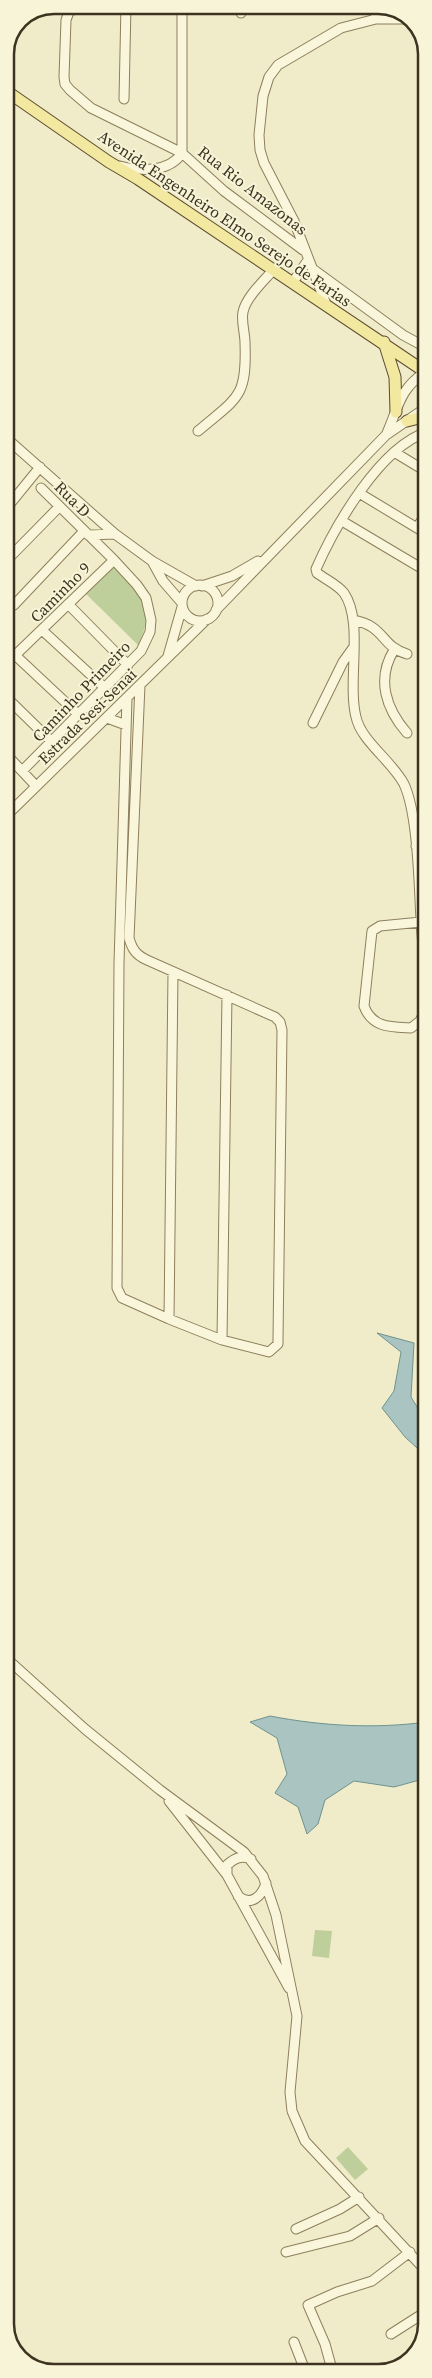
<svg xmlns="http://www.w3.org/2000/svg" width="432" height="2378" viewBox="0 0 432 2378" font-family="'Source Serif 4',serif">
	<style>
		.green { fill: #bfcf9b }
		.water { fill: #a9c4c1; stroke: #6f9390 }
		.lines { fill: none; stroke-linecap: round; stroke-linejoin: round }
		.minor-casing { stroke: #8d7f5c; stroke-width: 11 }
		.major-casing { stroke: #5b4c30; stroke-width: 13 }
		.minor { stroke: #faf6dc; stroke-width: 9 }
		.major { stroke: #f3e8a0; stroke-width: 11 }
		.labels { text-anchor: middle; stroke-width: 4; stroke-linejoin: round; paint-order: stroke }
		.street-label { font-size: 16px; fill: #3d3320; stroke: #f7f4d8 }
		.rim { fill: none; stroke: #3d3320; stroke-width: 2.5 }
	</style>
	<rect width="100%" height="100%" fill="#f0ebc8"/>
	<path class="green" d="M113,564c25,27 44,44 25,81l-53,-52z
		M315,1930l17,1 -3,27 -17,-2z
		M348,2147l20,22 -13,11 -19,-22z"/>
	<path class="water" d="M377,1333l37,10 -3,54 16,26v34l-22,-20 -23,-29 12,-17 7,-39z
		M270,1716c52,10 104,13 157,6v56l-33,9 -40,-6 -29,19 -7,24 -11,10 -9,-27 -23,-14 12,-19 -10,-36 -27,-16z"/>
	<g class="lines">
		<g class="minor-casing">
			<path id="minor" d="M80,5l-11,7 -3,8 -2,57 1,7 5,6 21,18 91,45 42,38 79,59
				M375,5l1,14
				M241,13v-8
				M124,99l2,-94
				M182,153v-148
				M120,166c20,5 49,7 62,-13
				M314,270l89,65 24,13
				M293,282l15,-22
				M326,304l-32,-83 -30,-58 -4,-13 -1,-15 4,-39 6,-19 9,-12 63,-37 35,-9h35
				M198,431c40,-34 49,-33 47,-88 0,-10 -4,-22 -2,-31 3,-15 21,-31 31,-43
				M387,433c12,-27 12,-43 38,-61
				M5,437l110,97 37,27 44,25
				M394,452l33,20
				M359,493l68,41
				M5,510l35,-43
				M342,521l79,47 6,-5
				M417,528l10,-16
				M88,535l27,-1
				M152,561l11,20 19,22
				M5,562l54,-55
				M182 603a18 18 0 1 1 36 0a18 18 0 1 1-36 0Z
				M202,586l30,-10 26,-15
				M68,604l60,61
				M5,606l9,-1 70,-74
				M216,610l170,-175 41,-28
				M353,620c33,6 27,26 54,34
				M42,630l63,58
				M394,650c-18,29 -8,59 13,83
				M15,655l64,60
				M168,656l14,-49
				M5,665l109,-105
				M5,696l47,46
				M127,698l-8,265 -2,325 5,10 47,21 53,21 47,12 9,-8v-5l4,-309 -2,-8 -5,-5 -128,-57c-11,-5 -15,-11 -18,-22l11,-253
				M107,718l19,7
				M313,723l30,-61 10,-14
				M5,753l31,33
				M22,771l119,-120 9,-19 1,-12 -5,-22 -9,-13 -23,-25 -73,-72
				M5,817l202,-198
				M416,846l11,-4
				M421,922l-41,4 -8,5 -8,75c8,22 27,21 47,22l9,-7 3,-6c4,-31 0,-64 -2,-95 -2,-35 -3,-106 -17,-136 -12,-23 -43,-43 -48,-67 -9,-36 8,-95 -12,-124 -6,-8 -19,-14 -27,-20l-1,-4c19,-43 64,-122 111,-137
				M169,1319l4,-346
				M222,1340l5,-345
				M5,1657l80,72 75,61 84,62 19,24 13,39 21,101 -7,76 2,19 13,30 122,131
				M169,1801l58,74 62,113
				M227,1875v-10c8,-7 14,-10 24,-6
				M238,1896c13,11 24,0 28,-13
				M296,2229l44,-20 19,-12
				M286,2252l64,-16 29,-18
				M391,2334l36,-23
				M294,2342l12,31
				M333,2373l-8,-29 -17,-39 29,-13 35,-11 38,-29"/>
		</g>
		<g class="major-casing">
			<path id="major" d="M5,90l104,72 29,17 289,194
				M384,342l11,35 1,35
				M407,421l20,-5"/>
		</g>
		<use href="#minor" class="minor"/>
		<use href="#major" class="major"/>
	</g>
	<g class="labels">
		<g class="street-label">
			<text transform="translate(253 190) rotate(38)" y="6">Rua Rio Amazonas</text>
			<text transform="translate(225 218) rotate(34)" y="6">Avenida Engenheiro Elmo Serejo de Farias</text>
			<text transform="translate(73 499) rotate(45)" y="6">Rua D</text>
			<text transform="translate(60 592) rotate(-45)" y="6">Caminho 9</text>
			<text transform="translate(81 691) rotate(-46)" y="6">Caminho Primeiro</text>
			<text transform="translate(87 716) rotate(-44)" y="6">Estrada Sesi-Senai</text>
		</g>
	</g>
	<path d="M0 0H432V2378H0ZM54 14H378A40 40 0 0 1 418 54V2324A40 40 0 0 1 378 2364H54A40 40 0 0 1 14 2324V54A40 40 0 0 1 54 14Z" fill="#f7f4d8" fill-rule="evenodd"/>
	<path class="rim" d="M54 14H378A40 40 0 0 1 418 54V2324A40 40 0 0 1 378 2364H54A40 40 0 0 1 14 2324V54A40 40 0 0 1 54 14Z"/>
</svg>
